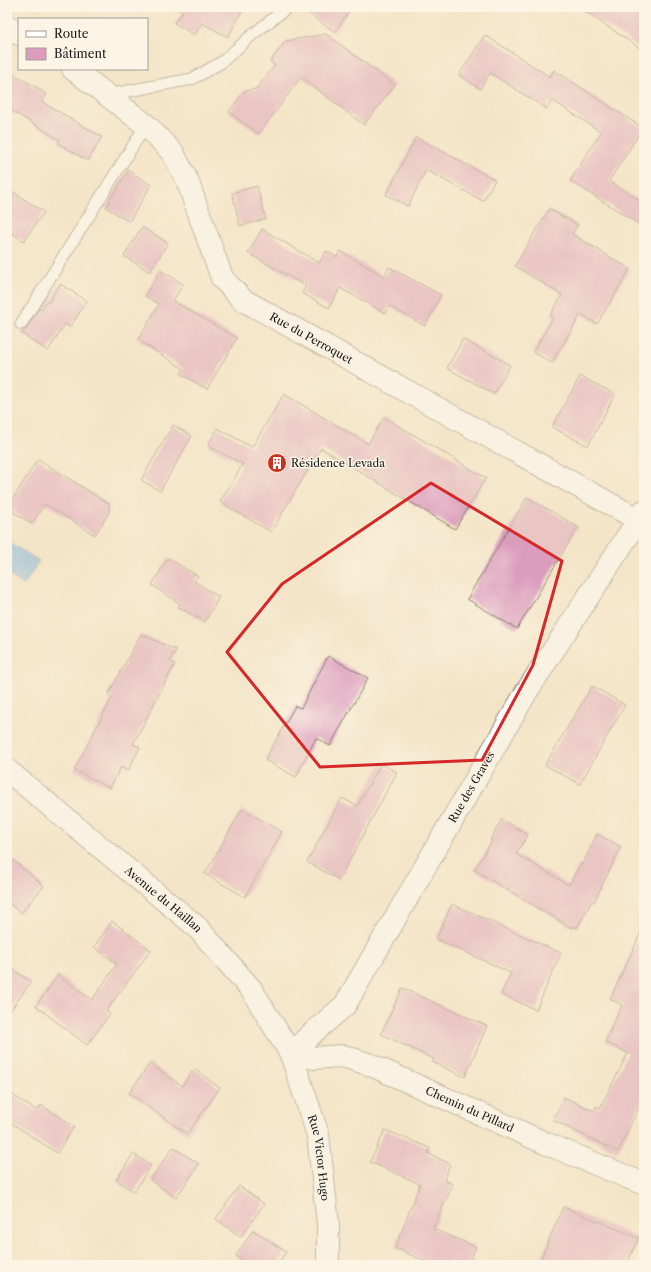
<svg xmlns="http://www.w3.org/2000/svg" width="651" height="1272" viewBox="0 0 651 1272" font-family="'Libre Caslon Text',serif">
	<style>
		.water { fill: #72b2e5; stroke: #476780 }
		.building { fill: #dc9dbd }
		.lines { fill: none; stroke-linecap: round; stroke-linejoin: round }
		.service-casing { stroke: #888072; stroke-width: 13 }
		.minor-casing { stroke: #888072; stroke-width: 24 }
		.tertiary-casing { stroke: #888072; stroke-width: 24 }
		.service { stroke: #fff; stroke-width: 11 }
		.minor { stroke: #fff; stroke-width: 22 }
		.tertiary { stroke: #fff; stroke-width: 22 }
		.marked { fill: none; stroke: #d62828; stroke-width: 3; stroke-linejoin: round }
		.labels { text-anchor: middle; stroke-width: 3; stroke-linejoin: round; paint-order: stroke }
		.street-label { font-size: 11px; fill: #1c1c1c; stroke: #fcf5e5 }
		.poi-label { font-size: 11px; fill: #1c1c1c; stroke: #fcf5e5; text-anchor: start }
	</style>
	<rect width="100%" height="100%" fill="#fcf5e5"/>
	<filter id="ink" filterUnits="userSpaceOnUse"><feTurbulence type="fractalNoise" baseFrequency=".025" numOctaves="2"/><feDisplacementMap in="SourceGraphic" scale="8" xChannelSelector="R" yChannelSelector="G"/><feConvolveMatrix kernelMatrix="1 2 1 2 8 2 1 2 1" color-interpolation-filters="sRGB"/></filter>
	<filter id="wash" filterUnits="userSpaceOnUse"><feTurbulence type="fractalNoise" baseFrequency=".012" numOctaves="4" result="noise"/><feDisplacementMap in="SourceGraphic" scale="16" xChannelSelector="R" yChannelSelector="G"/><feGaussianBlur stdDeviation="0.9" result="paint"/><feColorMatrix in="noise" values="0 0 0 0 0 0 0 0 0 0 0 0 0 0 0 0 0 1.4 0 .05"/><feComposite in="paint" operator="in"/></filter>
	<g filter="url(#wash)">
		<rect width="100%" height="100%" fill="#f4e5c9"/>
		<path class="water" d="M7,541l32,20 -15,24 -17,-11z"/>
		<g id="blocks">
			<path class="building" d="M174,7h70l-16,30 -26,-14 -7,12 -21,-12 9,-11z
				M300,7h52l-17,25z
				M579,7h65v44z
				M326,34l69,51 -31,40 -63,-48 -42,57 -30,-22 15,-21 12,-2 19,-24 -5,-3 16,-21z
				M485,35l65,42 4,-7 89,58 -34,53 35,22v24l-74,-46 31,-49 -49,-32 -5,9 -57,-36 -10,16 -21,-14z
				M7,70l40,24 -5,8 60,35 -14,24 -30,-18 2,-3 -53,-32z
				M416,137l79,43 -12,21 -57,-31 -18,36 -22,-11z
				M128,170l23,15 -22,37 -23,-15z
				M257,186l9,33 -26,7 -8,-33z
				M7,188l37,24 -20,29 -17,-11z
				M549,209l29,16 -6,9 58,35 -33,55 -16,-10 -29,49 -19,-11 20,-34 -3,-2 12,-21 -47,-29z
				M142,227l26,16 -18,29 -26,-16z
				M262,229l57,34 7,-12 11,6 3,-6 44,25 5,-9 52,28 -16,31 -36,-20 -4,7 -45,-25 -11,20 -27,-15 4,-7 -58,-33z
				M160,270l23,14 -10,17 64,37 -30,51 -26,-15 3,-5 -46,-29 21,-36 -14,-8z
				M60,284l27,17 -17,26 -5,-3 -17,27 -27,-18 6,-5 12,-20 2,2 5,-8 2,1z
				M463,339l47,26 -16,29 -47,-26z
				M580,376l35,18 -27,52 -36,-19z
				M284,394l84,50 16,-27 102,61 -31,51 -134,-81 -50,84 -51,-30 23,-38 -35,-18 9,-18 35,19z
				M173,425l19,11 -32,55 -19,-11z
				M38,459l71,45v8l-14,23 -50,-31 -13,20 -25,-16z
				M527,497l51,30 -61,102 -50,-30z
				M168,558l30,18 -4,5 25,16 -14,25 -27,-15 2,-3 -28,-19z
				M141,634l35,16 -6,11 5,3 -42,80 7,3 -12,24 -7,-4 -11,21 -36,-18 38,-72 -4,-3z
				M328,656l40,22 -38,68 -14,-8 -20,39 -31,-17 30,-54 6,2z
				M592,686l33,19 -45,79 -35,-19z
				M381,764l16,8 -58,108 -32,-18 35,-64 15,8z
				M242,809l40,23 -37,65 -40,-23z
				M502,819l26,16 -12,19 53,31 11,-21 2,1 15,-31 24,13 -27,55 -2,-1 -15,27 -3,-2 -2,2 -98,-58 18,-29 -2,-1z
				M7,855l37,31 -23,27 -14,-11z
				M452,904l109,49 -25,57 -35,-16 10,-21 -75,-34z
				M112,921l39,29 -45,61 4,3 -23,31 -51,-39 22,-31 34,25 25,-36 -23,-17z
				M644,926v170l-26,56 -65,-32 11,-23 30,14 2,-5 4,2 28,-55 -23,-11 17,-37 -12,-6z
				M7,965l24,17 -24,33z
				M402,988l85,38 -22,51 -33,-15 2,-3 -53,-25z
				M150,1063l32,23 12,-17 26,19 -33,46 -58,-41z
				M7,1091l30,20 4,-6 33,22 -17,26 -50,-33z
				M385,1130l45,18 -2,5 22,11 -6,16 9,4 -20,45 43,18 -8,18h-34l-39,-17 25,-64 -50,-22z
				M173,1147l26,17 -23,34 -26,-18z
				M133,1154l18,11 -17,27 -18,-12z
				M239,1186l25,18 -23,33 -25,-18z
				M563,1207l76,31 -13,27h-88z
				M253,1230l33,22 -9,13h-28l-13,-9z"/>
		</g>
	</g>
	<g filter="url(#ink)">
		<use href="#blocks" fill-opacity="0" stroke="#888072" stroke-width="1"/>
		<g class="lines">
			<g class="service-casing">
				<path id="service" d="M107,95l85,-16 30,-17 30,-27 36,-28
					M21,324l125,-199"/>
			</g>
			<g class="minor-casing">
				<g id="minor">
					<path d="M7,26l12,8"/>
					<path id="s1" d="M73,69l73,56 27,28 14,27 35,98 21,22 396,220"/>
					<path id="s2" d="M291,1054l16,-16 38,-33 182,-314 117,-180"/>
					<path id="s3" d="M291,1054l23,4 29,-2 28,9 174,78 99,41"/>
				</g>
			</g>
			<g class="tertiary-casing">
				<g id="tertiary">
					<path id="s4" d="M7,770l190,157 54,62 40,65 27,81 10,89v41"/>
				</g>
			</g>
			<use href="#service" class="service"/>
			<use href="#minor" class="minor"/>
			<use href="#tertiary" class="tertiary"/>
		</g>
	</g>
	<path d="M0 0H651V1272H0ZM431,483l131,78 -29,104 -51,95 -162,7 -93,-115 55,-68z" fill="#f4e5c9" fill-opacity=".55" fill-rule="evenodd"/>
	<path class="marked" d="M431,483l131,78 -29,104 -51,95 -162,7 -93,-115 55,-68z"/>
	<defs>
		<g id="building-disc" transform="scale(1)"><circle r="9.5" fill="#c8321e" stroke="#fcf5e5"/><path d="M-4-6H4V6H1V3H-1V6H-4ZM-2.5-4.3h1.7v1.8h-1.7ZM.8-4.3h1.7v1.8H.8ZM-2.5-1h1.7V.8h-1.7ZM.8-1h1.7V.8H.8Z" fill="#fff"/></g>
	</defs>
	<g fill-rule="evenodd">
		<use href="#building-disc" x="277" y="463"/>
	</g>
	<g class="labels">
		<g class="street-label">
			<text dy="4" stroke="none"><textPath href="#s1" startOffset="374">Rue du Perroquet</textPath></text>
			<text dy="4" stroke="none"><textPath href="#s2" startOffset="325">Rue des Graves</textPath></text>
			<text dy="4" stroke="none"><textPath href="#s4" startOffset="203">Avenue du Haillan</textPath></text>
			<text dy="4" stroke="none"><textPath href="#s3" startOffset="190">Chemin du Pillard</textPath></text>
			<text dy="4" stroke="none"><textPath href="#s4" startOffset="513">Rue Victor Hugo</textPath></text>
		</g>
		<g class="poi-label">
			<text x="291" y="467">Résidence Levada</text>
		</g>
	</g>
	<rect width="651" height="1272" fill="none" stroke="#fcf5e5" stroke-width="24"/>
	<rect x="18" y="18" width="130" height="52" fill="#fcf5e5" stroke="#a29e95"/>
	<rect x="26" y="31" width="20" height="6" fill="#ffffff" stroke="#a29e95"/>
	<text x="54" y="38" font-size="12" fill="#1c1c1c">Route</text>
	<rect x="26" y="48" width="20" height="12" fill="#dc9dbd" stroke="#a29e95"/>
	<text x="54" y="58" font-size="12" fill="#1c1c1c">Bâtiment</text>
</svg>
